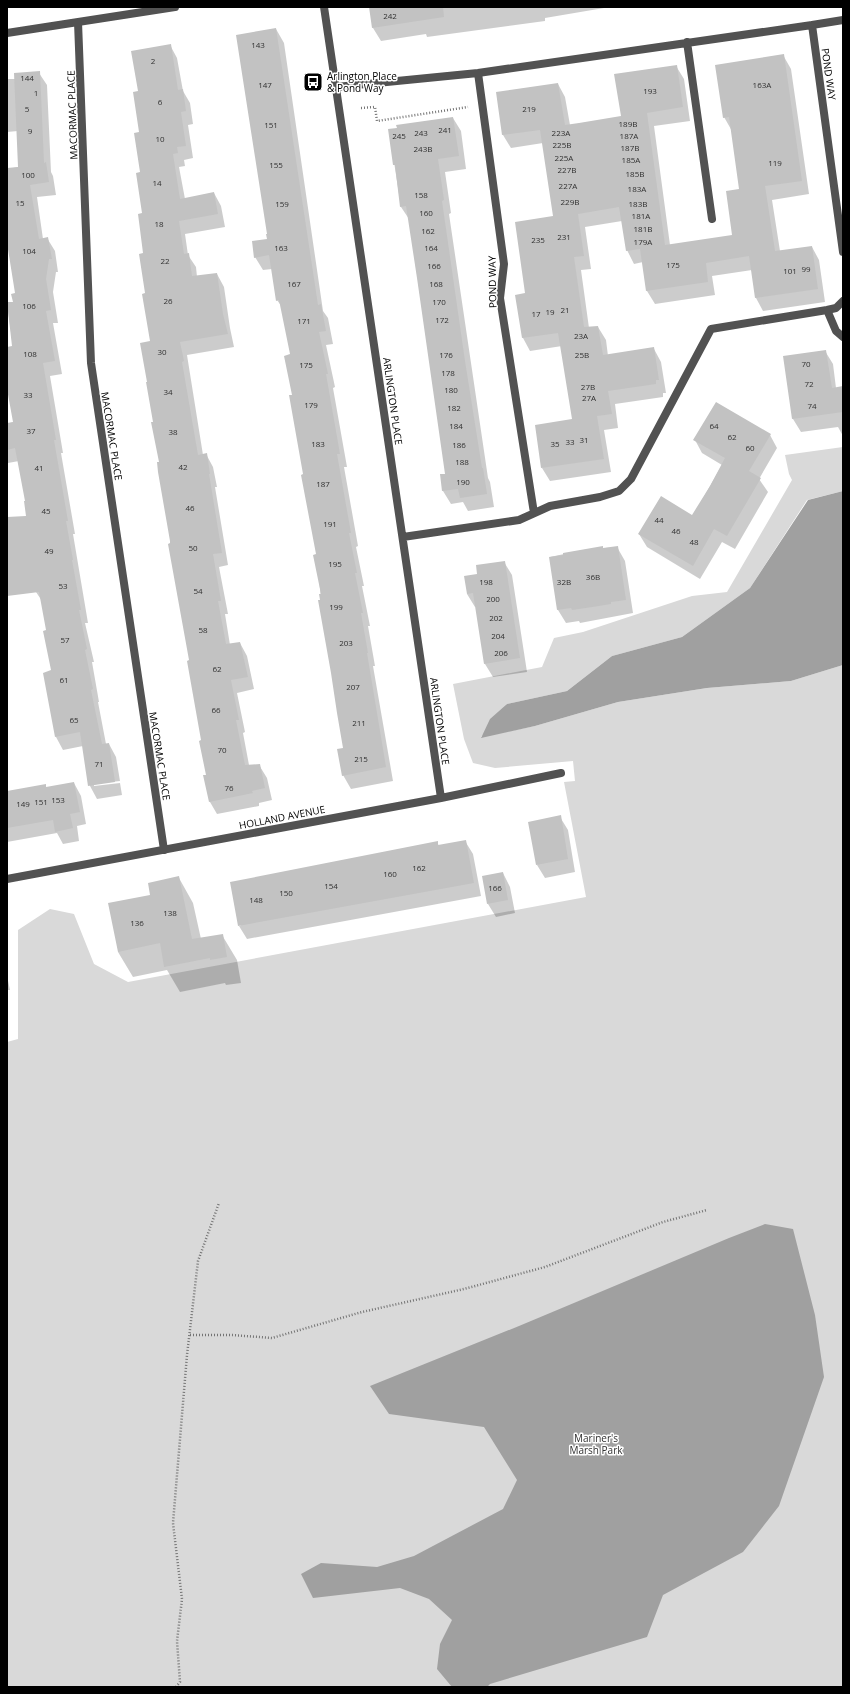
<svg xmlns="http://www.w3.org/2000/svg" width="850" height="1694" viewBox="0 0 850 1694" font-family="'Open Sans',sans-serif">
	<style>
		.green { fill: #d9d9d9 }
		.water { fill: #a0a0a0 }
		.shadow { fill: #0003 }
		.building { fill: #c2c2c2 }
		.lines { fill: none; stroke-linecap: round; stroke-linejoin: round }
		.path { stroke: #747474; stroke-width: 2.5; stroke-dasharray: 1 2; stroke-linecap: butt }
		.street { stroke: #525252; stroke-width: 8 }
		.labels { text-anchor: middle; stroke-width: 3; stroke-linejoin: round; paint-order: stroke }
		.number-label { font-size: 8px; fill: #303030 }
		.street-label { font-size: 10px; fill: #000; stroke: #fff }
		.poi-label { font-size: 10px; fill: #000; stroke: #fff; text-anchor: start }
		.park-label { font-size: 10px; fill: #303030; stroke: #fff }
	</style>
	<rect width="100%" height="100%" fill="#fff"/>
	<path class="green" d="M843,447v44l-36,9 -57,88 -68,49 -70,19 -45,35 -60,13 -26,33 54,-11 83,-24 89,-14 84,-7 52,-16v1022h-836v-645l11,-3v-109l32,-21 24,5 20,50 34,18 458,-85 -22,-115 11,-1 -2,-20 -78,7 -22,-5 -9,-24 -11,-55 89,-17 12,-29 29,-6 109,-36 35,-4 65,-112 -3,-6 -4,-19z"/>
	<path class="water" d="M843,491v174l-52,16 -84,7 -89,14 -83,24 -54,12 9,-19 17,-15 60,-13 45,-35 70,-19 68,-49 58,-88z
		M765,1224l28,5 22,86 9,62 -45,129 -36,46 -80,43 -16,42 -157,47 -3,3h-35l-15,-18 3,-25 12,-24 -23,-21 -29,-11 -87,10 -12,-24 20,-11 56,4 37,-11 89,-47 14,-29 -33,-53 -95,-13 -19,-28 149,-60 210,-88z"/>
	<path class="shadow" d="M370,7h234v1l-59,10v3l-118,16 -1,-3 -45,7 -8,-13z
		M276,29l8,14 39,268 5,7 5,26 -7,1 9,42 -2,1 14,79h-3l14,79 -2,1 8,39h-2l8,40h-2l7,40h-2l20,115 -42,8 -8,-14 1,-26 -23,-149 -4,-45 -23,-159 -3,-41 -9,-48 -5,-7 -5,-31 -9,1 -8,-13 13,-17z
		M170,45l7,13 6,33 7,12 3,21 -5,1 5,33 -9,2 1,6 -6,1 6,32 29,-6 7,13 4,21 -40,7 3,21 8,12 1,10 20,-3 7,13 6,41 4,19 -47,8 16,100 3,-1 7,13 4,20h-2l13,78 -9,2 9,47h-3l5,31 10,-2 7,13 7,33 -17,4 8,39 -2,1 6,32h10l8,13 5,22 -13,3v3l-42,8 -7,-12 -7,-61 -32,-197 -17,-122 -3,-80 -4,-48 -4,-80 -4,-122z
		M783,55l8,14 18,125 -37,6 8,51 32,-4 7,13 6,42 -62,9 -7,-13 -4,-28 -40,6 3,19 -60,9 -8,-13 -4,-29 -9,2 -7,-14 -5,-29 -37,6 6,42 -10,1 8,58 9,-1 8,13 2,16 46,-7 7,13 5,31h-3v4l-48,7 3,24 -14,2 7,42 -61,9 -8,-13 31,-48 -11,-74 -32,5 -7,-13 3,-44 28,-77 -11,-74 -32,5 -8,-13 -6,-42 61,-9 7,13 5,28 52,-8 54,-51 8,13 6,42 -36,5 16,119 63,-9 7,-46 -8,-59 -8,-14z
		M39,73l8,12 4,87 2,4 3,19 -19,2 6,42 4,-1 8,13 3,21h-2l-3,20 5,31h-5l9,51 -12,2 13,77h-2l14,81h-2l15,89h-3l9,39h-2l7,40h-1l8,42h3l7,13 4,24 -26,3v2l26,-3 2,12 -25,4 -7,-13 -2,-18 -5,-22 -20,4 -7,-13 -4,-66 -5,-40 -5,-30 -6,-9 -9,-90 -8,-41 -11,2 -1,-2v-37l7,-2 -7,-39v-35l6,-1 -6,-44h7l10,-11 -17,-55v-68l12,-2 -1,-36 -11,1v-53h8z
		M453,118l8,13 5,38 -21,3 6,41 -2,1 39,264 2,4 4,25 -26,4 -5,-9 -12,2 -8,-13 -2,-16 5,-1 -37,-255 -8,-12 -12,-77z
		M825,351l8,13 3,24 7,-1v49l-5,-9 -37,5 -8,-13 -9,-62z
		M770,435l7,13 -18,31 9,13 -33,57 -13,-7 -22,37 -53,-32 -8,-13 54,-18 29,-51 -20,-12 -7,-13z
		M617,547l8,14 8,52 -53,10 -1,-2 -13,2 -8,-13 -8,-53 33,-7z
		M504,562l8,13 15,97 -34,5 -8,-13 -8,-57h-2l-8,-13 11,-19z
		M74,783l7,13 5,28 -9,2 2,15 -16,3 -6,-11 -50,9v-50l38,-7 2,3z
		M560,817l8,13 7,42 -30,6 -8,-13z
		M465,841l8,13 8,42 -234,43 -8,-13 198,-84 2,4z
		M503,873l7,14 5,26 -19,4 -8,-13z
		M179,878l14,25 8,36 21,-4 15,25 4,23 -15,2 -1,-2 -45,9 -13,-22 -34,7 -15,-25 33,-56z
		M7,976l3,14h-3z"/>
	<path class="building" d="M369,7h74l1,10 -72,11z
		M276,28l42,277 3,-1 5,27 -7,1 9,42h-2l14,80h-3l14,79h-2l8,40h-2l8,40h-2l7,40h-1l19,114 -44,9 -5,-27 6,-1 -6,-35 -6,-40 -13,-73h2l-1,-6h2l-8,-39 3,-1 -15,-79 2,-1 -14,-79h3l-8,-39 6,-2 -11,-54 -3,1 -7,-46 -15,3 -2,-17 15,-2 -1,-5h1l-31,-199z
		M171,44l7,46 5,-1 3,22 -5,1 5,34 -9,1 1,6 -5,1 7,45 34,-7 4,22 -39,7 5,33 5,-1 3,23 25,-3 6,41 5,20 -48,8 4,19 -2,1 16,93 9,-2 3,21h-1l13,79 -9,1 8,47h-3l8,43 14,-2 8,35 -17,3 8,40h-3l9,45 15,-1 5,24 -13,3 1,2 -44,9 -6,-27h3l-7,-34 2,-1 -14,-79 2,-1 -21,-116 2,-1v-2l-12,-69 -1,-10h2l-8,-40h2l-7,-40h1l-7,-39 10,-2 -8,-47 3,-1 -6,-39 4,-1 -5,-39 4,-1 -6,-40 4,-1 -6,-39 5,-1 -6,-40 5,-1 -7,-40z
		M784,54l18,127 -37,5 10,65 37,-5 6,43 -63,9 -6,-42 -43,7 2,19 -62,9 -6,-42 -14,2 -7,-44 -41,7 6,42 -10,1 10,70 14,-1 5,29 51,-8 5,33h-3v4l-48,7 4,23 -15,2 7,43 -63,9 -6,-43 37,-6 -14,-86 -36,5 -7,-43 10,-2 -10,-71 38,-6 -13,-86 -38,5 -6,-43 62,-9 7,42 14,-2 42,-7 -7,-42 63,-9 6,42 -36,6 18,132 67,-10 -6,-44 13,-2 -10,-72 -6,1 -8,-53z
		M40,71l4,92 2,-1 3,20 -19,3 9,54 9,-2 4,22h-3l-3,20 5,31 -5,1 9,50 -12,2 13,77h-2l14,81h-2l7,39h-1l9,50h-2l8,39 -2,1 8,39 -2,1 11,54 7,-1 6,39 -27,4 -8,-54 -25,5 -12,-64 8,-3 -8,-39 3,-1 -7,-38 -32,4v-79l19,-1 -2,-15h1l-10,-53 -8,2v-27l6,-1 -6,-33v-42l5,-1 -5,-44h6l-2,-8 4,-1 -8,-50v-75l11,-1 -4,-94z
		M453,117l6,39 -21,3 6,41 -2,1 23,160 17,107h1l4,26 -27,4 -2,-9 -16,2 -2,-17h5l-28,-196 -11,-72 -6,1 -5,-42h-2l-5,-36 9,-1 -1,-3z
		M826,350l6,38 11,-2v26l-51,7 -9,-63z
		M716,402l55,32 -22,37 12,7 -34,58 -13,-7 -21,37 -55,-32 23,-38 31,19 18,-29 15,-28 -32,-18z
		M603,546v2l15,-2 8,54 -15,2v2l-12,2 -27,4 -1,-2 -14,2 -8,-53 14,-2v-2z
		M505,561l15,97 -36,6 -11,-71 -6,1 -3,-18 13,-2 -1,-9z
		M74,782l6,30 -10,2 3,14 -18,4 -2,-12 -46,8v-37l39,-7v3z
		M561,815l7,44 -32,6 -8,-43z
		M466,840l8,43 -236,43 -8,-44 208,-41v4z
		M503,872l5,28 -21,4 -5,-28z
		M179,876l13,63 31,-5 4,23 -17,3v-2l-46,9 -4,-24 -42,9 -10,-49 42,-8 -2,-12z"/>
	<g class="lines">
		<path class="path" d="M361,108l14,-1 2,14 91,-14
			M190,1335h42l40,3 90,-26 102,-23 81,-22 118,-45 44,-12
			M176,1687l4,-5 -3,-41 5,-42 -9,-76 14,-168 11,-94 21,-58"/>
		<path class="street" d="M324,7l117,791
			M78,22l13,341 73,487
			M812,25l31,-5
			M7,33l168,-26
			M687,42l25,177
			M478,73l26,191 -4,34 34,215
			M336,87l142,-14 334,-48 31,227
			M827,310l9,21 7,6
			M403,537l116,-17 31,-14 50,-9 19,-6 12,-12 80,-150 116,-19 9,-2 7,-7
			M7,879l434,-81 120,-25"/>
	</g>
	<defs>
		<g id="bus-square" transform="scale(1)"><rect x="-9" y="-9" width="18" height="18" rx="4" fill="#000" stroke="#fff"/><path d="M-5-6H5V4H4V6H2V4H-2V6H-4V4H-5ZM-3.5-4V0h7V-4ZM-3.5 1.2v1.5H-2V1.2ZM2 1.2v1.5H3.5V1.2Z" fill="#fff"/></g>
	</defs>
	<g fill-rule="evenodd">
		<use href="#bus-square" x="313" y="82"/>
	</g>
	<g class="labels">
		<g class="number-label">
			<text x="390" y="19">242</text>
			<text x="258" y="48">143</text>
			<text x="153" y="64">2</text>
			<text x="27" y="81">144</text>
			<text x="265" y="88">147</text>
			<text x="762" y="88">163A</text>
			<text x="650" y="94">193</text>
			<text x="36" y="96">1</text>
			<text x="160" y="105">6</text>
			<text x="27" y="112">5</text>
			<text x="529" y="112">219</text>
			<text x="628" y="127">189B</text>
			<text x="271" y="128">151</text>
			<text x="445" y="133">241</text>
			<text x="30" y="134">9</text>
			<text x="421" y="136">243</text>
			<text x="561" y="136">223A</text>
			<text x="399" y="139">245</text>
			<text x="629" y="139">187A</text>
			<text x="160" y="142">10</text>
			<text x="562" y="148">225B</text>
			<text x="630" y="151">187B</text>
			<text x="423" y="152">243B</text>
			<text x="564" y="161">225A</text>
			<text x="631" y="163">185A</text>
			<text x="775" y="166">119</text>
			<text x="276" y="168">155</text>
			<text x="567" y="173">227B</text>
			<text x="635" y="177">185B</text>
			<text x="28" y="178">100</text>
			<text x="157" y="186">14</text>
			<text x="568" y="189">227A</text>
			<text x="637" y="192">183A</text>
			<text x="421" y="198">158</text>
			<text x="570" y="205">229B</text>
			<text x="20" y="206">15</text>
			<text x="282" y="207">159</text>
			<text x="638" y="207">183B</text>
			<text x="426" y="216">160</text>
			<text x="641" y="219">181A</text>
			<text x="159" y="227">18</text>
			<text x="643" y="232">181B</text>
			<text x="428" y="234">162</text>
			<text x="564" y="240">231</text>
			<text x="538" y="243">235</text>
			<text x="643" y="245">179A</text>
			<text x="281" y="251">163</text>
			<text x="431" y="251">164</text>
			<text x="29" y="254">104</text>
			<text x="165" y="264">22</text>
			<text x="673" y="268">175</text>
			<text x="434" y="269">166</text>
			<text x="806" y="272">99</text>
			<text x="790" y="274">101</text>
			<text x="294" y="287">167</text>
			<text x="436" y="287">168</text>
			<text x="168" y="304">26</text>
			<text x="439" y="305">170</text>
			<text x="29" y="309">106</text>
			<text x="565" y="313">21</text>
			<text x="550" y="315">19</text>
			<text x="536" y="317">17</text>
			<text x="442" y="323">172</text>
			<text x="304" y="324">171</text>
			<text x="581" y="339">23A</text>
			<text x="162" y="355">30</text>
			<text x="30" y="357">108</text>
			<text x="446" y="358">176</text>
			<text x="582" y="358">25B</text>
			<text x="806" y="367">70</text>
			<text x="306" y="368">175</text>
			<text x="448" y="376">178</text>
			<text x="809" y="387">72</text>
			<text x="588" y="390">27B</text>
			<text x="451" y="393">180</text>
			<text x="168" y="395">34</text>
			<text x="28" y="398">33</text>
			<text x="589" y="401">27A</text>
			<text x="311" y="408">179</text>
			<text x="812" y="409">74</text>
			<text x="454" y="411">182</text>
			<text x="456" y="429">184</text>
			<text x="714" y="429">64</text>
			<text x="31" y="434">37</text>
			<text x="173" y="435">38</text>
			<text x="732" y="440">62</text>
			<text x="584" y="443">31</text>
			<text x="570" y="445">33</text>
			<text x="318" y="447">183</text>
			<text x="555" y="447">35</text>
			<text x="459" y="448">186</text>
			<text x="750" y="451">60</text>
			<text x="462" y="465">188</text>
			<text x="183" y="470">42</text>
			<text x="39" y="471">41</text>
			<text x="463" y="485">190</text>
			<text x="323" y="487">187</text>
			<text x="190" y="511">46</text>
			<text x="46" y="514">45</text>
			<text x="659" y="523">44</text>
			<text x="330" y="527">191</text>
			<text x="676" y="534">46</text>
			<text x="694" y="545">48</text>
			<text x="193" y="551">50</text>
			<text x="49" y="554">49</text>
			<text x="335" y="567">195</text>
			<text x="593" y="580">36B</text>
			<text x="486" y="585">198</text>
			<text x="564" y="585">32B</text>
			<text x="63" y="589">53</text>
			<text x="198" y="594">54</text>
			<text x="493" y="602">200</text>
			<text x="336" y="610">199</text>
			<text x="496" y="621">202</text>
			<text x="203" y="633">58</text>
			<text x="498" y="639">204</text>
			<text x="65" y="643">57</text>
			<text x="346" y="646">203</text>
			<text x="501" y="656">206</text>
			<text x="217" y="672">62</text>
			<text x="64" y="683">61</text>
			<text x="353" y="690">207</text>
			<text x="216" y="713">66</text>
			<text x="74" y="723">65</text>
			<text x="359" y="726">211</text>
			<text x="222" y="753">70</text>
			<text x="361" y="762">215</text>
			<text x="99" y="767">71</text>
			<text x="229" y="791">76</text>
			<text x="58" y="803">153</text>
			<text x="41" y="805">151</text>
			<text x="23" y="807">149</text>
			<text x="419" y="871">162</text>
			<text x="390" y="877">160</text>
			<text x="331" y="889">154</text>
			<text x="495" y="891">166</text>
			<text x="286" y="896">150</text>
			<text x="256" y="903">148</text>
			<text x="170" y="916">138</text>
			<text x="137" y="926">136</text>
		</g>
		<g class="street-label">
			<text transform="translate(829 74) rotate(82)" y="4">POND WAY</text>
			<text transform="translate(72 115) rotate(-92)" y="4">MACORMAC PLACE</text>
			<text transform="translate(492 282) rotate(-91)" y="4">POND WAY</text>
			<text transform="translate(393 401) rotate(82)" y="4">ARLINGTON PLACE</text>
			<text transform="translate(112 436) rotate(81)" y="4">MACORMAC PLACE</text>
			<text transform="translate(440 721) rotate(82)" y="4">ARLINGTON PLACE</text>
			<text transform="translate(160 756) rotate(81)" y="4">MACORMAC PLACE</text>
			<text transform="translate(282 817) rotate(-11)" y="4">HOLLAND AVENUE</text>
		</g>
		<g class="poi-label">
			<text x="327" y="80">Arlington Place<tspan x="327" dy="12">&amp; Pond Way</tspan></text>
		</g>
		<g class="park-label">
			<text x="596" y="1442">Mariner's<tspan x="596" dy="12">Marsh Park</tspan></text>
		</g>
	</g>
	<rect width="850" height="1694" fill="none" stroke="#000000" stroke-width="16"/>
</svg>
